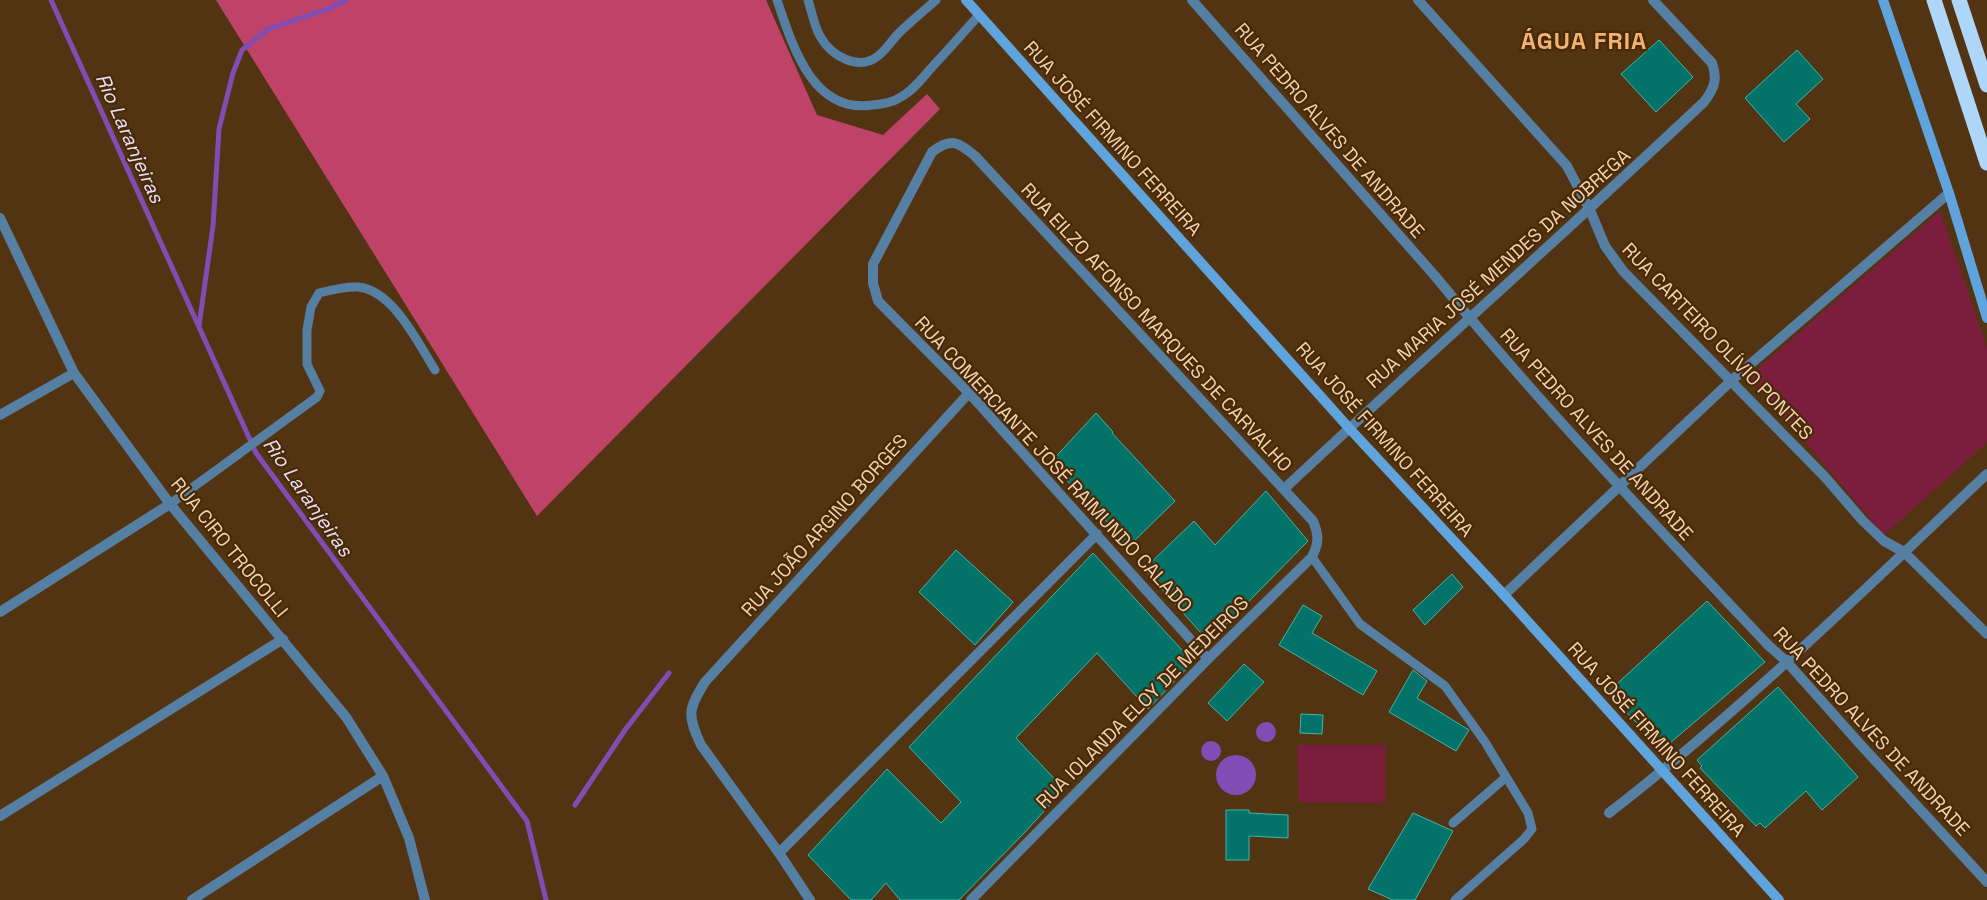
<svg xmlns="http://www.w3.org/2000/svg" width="1987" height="900" viewBox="0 0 1987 900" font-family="'Space Grotesk',sans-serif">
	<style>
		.green { fill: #7b1d3d }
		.forest { fill: #bf4269 }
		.water { fill: #814cb4 }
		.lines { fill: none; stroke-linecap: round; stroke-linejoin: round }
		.stream { stroke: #814cb4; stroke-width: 5 }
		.building { fill: #037269; stroke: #3bb7aa }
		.lane { stroke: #557fa3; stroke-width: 9 }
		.street { stroke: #557fa3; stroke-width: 10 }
		.secondary { stroke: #5fa4dd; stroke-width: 10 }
		.highway { stroke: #aed6f9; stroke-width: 15 }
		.labels { text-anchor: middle; stroke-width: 4.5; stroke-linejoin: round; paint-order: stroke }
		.street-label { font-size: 19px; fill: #f3d2b4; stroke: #482a06 }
		.water-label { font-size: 20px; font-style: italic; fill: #e9ddf8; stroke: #482a06 }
		.district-label { font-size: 24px; font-weight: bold; letter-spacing: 1px; fill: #f1b273; stroke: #482a06 }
	</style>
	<rect width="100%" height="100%" fill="#533412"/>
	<path class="green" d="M1940,211l47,136v96l-103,92 -135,-159z
		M1297,745h88v58l-86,-1z"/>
	<path class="forest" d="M216,0h550l51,115 66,20 44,-41 13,15 -403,407z"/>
	<path class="water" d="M1256 732a10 10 0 1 1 20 0a10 10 0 1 1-20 0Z
		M1201 751a10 10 0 1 1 20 0a10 10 0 1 1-20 0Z
		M1216 775a20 20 0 1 1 40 0a20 20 0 1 1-40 0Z"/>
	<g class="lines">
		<path class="stream" d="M51,0l205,453 271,368 19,79
			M199,326l14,-100 6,-97 14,-56 9,-23 26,-21 60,-20 18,-9
			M575,805l50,-75 44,-57"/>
	</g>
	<path class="building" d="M1659,40l34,37 -37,35 -35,-38z
		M1797,50l26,29 -27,25 14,15 -26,23 -39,-44z
		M1096,413l17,19 -1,1 63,68 -48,47 -18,-20 2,-2 -61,-63z
		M1266,491l42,50 -99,101 -65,-73 50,-48 21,24z
		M956,550l57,52 -38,43 -56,-53z
		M1093,553l100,109 -45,47 -51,-56 -81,85 48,51 -38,42 -67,69h-59l-14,-17 -15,17h-20l-43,-45 79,-86 54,54 20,-21 -52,-55z
		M1452,574l11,13 -38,38 -12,-15z
		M1707,601l58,61 -102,87 -56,-56z
		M1303,605l19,11 -10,17 65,38 -14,24 -84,-50z
		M1244,664l20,18 -37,39 -19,-18z
		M1413,670l14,11 -10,17 52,32 -13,21 -67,-39z
		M1778,687l80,90 -36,33 -16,-19 -41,37 -5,-5 -4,3 -56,-58 2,-2 -5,-6z
		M1301,714l22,1 -1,19 -22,-1z
		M1226,810h23v3l39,2v23l-39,-2v24h-23z
		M1413,813l40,18 -38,69h-22l-25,-11z"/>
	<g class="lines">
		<path class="lane" d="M777,0c15,44 35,114 95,105 10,-1 20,-2 29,-8 13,-7 22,-20 32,-31 16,-17 31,-34 46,-51
			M808,0c4,12 6,26 12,36 10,19 38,36 58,20 8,-6 14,-16 21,-23 11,-11 25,-22 37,-33
			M170,504l147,-107 3,-6 -13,-27v-34l4,-23 8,-14c12,-3 27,-7 39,-6 35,3 60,56 77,83
			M1312,557l48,67 85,62 40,56 43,71 4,16 -8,10 -69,61
			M1453,823l52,-45"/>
		<path class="street" d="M1192,0l243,276c105,128 220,249 333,369l18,16 74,83 127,138
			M1418,0l149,166 23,44 15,36 18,25 202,206 38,44 21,20 20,11 83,82
			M0,218l74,155 96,131 176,213 37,59 26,62 16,62
			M0,415l74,-42
			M1284,489c139,-130 281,-256 420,-387 10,-13 14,-23 8,-39l-59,-63
			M1504,595l228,-215 217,-187
			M0,612l170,-108
			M1609,813c133,-103 255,-223 378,-339
			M0,816l283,-177
			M779,853l318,-319
			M192,900l191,-124
			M810,900l-31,-47 -78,-108c-14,-30 -13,-36 4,-63l264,-289
			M971,900l237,-241 104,-102c7,-14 7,-22 1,-36l-338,-365c-17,-14 -24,-19 -43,-4l-59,112v19l5,18 91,92 239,266"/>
		<path class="secondary" d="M966,0l383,428 155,167 275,305
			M1883,0l66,193 38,125"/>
		<path class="highway" d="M1934,0l53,163
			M1959,0l28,85"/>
	</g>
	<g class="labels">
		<g class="street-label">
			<text transform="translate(1330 130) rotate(49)" y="7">RUA PEDRO ALVES DE ANDRADE</text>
			<text transform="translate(1113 138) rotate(48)" y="7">RUA JOSÉ FIRMINO FERREIRA</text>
			<text transform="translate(1498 268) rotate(-42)" y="7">RUA MARIA JOSÉ MENDES DA NOBREGA</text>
			<text transform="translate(1157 327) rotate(47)" y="7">RUA EILZO AFONSO MARQUES DE CARVALHO</text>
			<text transform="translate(1718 341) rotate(46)" y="7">RUA CARTEIRO OLÍVIO PONTES</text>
			<text transform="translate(1597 434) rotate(48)" y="7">RUA PEDRO ALVES DE ANDRADE</text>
			<text transform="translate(1385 439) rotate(48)" y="7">RUA JOSÉ FIRMINO FERREIRA</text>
			<text transform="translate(1054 464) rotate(47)" y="7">RUA COMERCIANTE JOSÉ RAIMUNDO CALADO</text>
			<text transform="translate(824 525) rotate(-48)" y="7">RUA JOÃO ARGINO BORGES</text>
			<text transform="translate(230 547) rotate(51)" y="7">RUA CIRO TROCOLLI</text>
			<text transform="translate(1142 702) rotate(-45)" y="7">RUA IOLANDA ELOY DE MEDEIROS</text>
			<text transform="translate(1872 731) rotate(47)" y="7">RUA PEDRO ALVES DE ANDRADE</text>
			<text transform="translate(1657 739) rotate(48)" y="7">RUA JOSÉ FIRMINO FERREIRA</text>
		</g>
		<g class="water-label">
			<text transform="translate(130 138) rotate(66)" y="7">Rio Laranjeiras</text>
			<text transform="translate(308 497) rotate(55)" y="7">Rio Laranjeiras</text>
		</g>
		<g class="district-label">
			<text x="1584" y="49">ÁGUA FRIA</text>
		</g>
	</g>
</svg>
